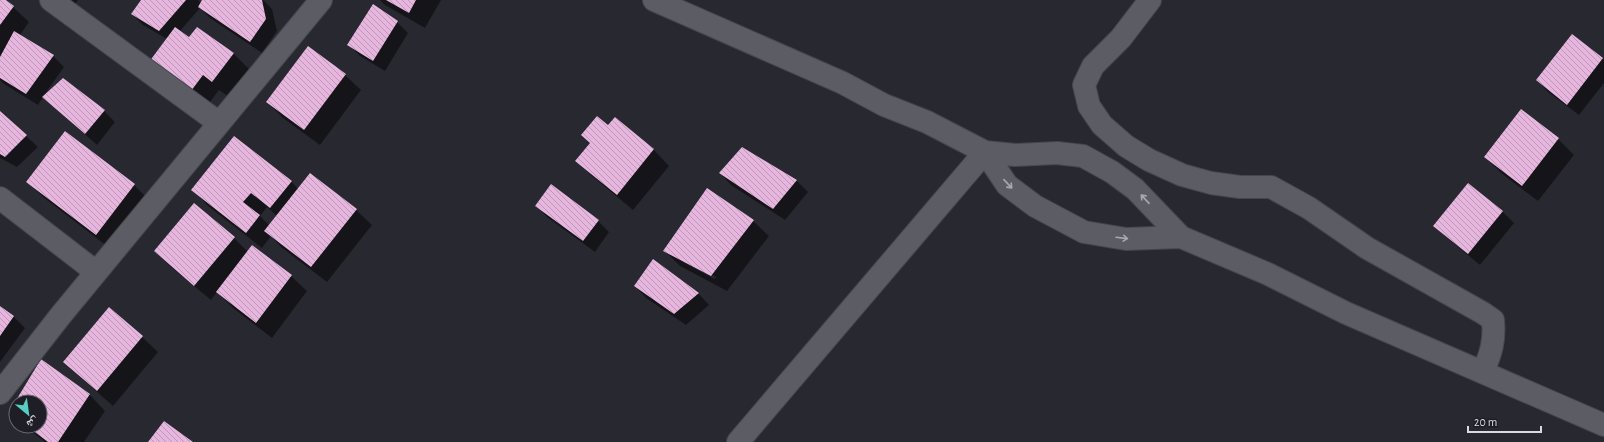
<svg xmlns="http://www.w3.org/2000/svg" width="1604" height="442" viewBox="0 0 1604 442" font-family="'Alegreya Sans','Noto Naskh Arabic',sans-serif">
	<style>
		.shadow { fill: #0007; fill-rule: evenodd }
		.building { fill: url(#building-back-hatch) }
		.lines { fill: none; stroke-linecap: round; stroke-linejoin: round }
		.street-casing { stroke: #45454c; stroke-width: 24 }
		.street { stroke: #5c5c65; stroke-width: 22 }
		.oneway { stroke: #a8a8ae }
	</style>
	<defs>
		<pattern id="building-back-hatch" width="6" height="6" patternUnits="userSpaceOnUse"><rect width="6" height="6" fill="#e6b6de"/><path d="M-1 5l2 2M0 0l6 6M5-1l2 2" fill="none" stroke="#bd99b7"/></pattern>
	</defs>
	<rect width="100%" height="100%" fill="#282830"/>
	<path class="shadow" d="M0,0h4l9,7 16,15 -9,13 33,21 11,11 -20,28 19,-15 41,31 11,11 -18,23 -54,-48 -5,8 -34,-21 -4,-4z
		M69,0h9l-4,5z
		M142,0h56l3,3 3,-3h59l9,9 5,22 -15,22 -52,-35 -10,-10 -20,23 9,7 44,15 16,16 -20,28 -10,-7 -12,16 -41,-28 1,-39 -24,-14 -11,-11z
		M380,0h61l-16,28 -40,-23z
		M397,22l11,11 -23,38 -25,-15 -11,-11z
		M1572,35l32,25v23l-25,32 -31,-23 -11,-12z
		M345,75l16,15 -41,55 -37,-27 -16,-16z
		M0,112l38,35 -21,20 -17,-9z
		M615,118l39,32 15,16 -36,44 -41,-34 -15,-15z
		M1558,139l16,16 -36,46 -37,-28 -16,-16z
		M742,148l55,33 11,11 -23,28 -54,-35 -11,-12z
		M291,181l7,8 58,21 16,15 -45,57 -46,-35 -10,-11 -9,12 -54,-42 -15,-16zM267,207l10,9 -7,10 -10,-10z
		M28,182l106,3 16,16 -38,49 -69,-53z
		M1469,185l34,27 11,11 -34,42 -34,-28 -11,-11z
		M536,205l62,16 11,11 -14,20 -48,-35z
		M753,221l16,15 -42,55 -47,-25 -15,-15zM683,260l33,17 -1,2 -32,-17z
		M234,238l14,14 4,-6 39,30 16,15 -35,47 -39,-30 -16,-16 -6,8 -40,-33 -16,-16z
		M635,286l63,7 11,12 -23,20 -40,-27z
		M0,307l14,10 11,11 -25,34z
		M142,337l16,15 -45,54 -33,-29 -16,-15z
		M41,360l49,35 15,16 -21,31h-39l-20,-16h15v-24h-24z"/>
	<path class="building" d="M0,0h6l8,6 -14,19z
		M141,0h45l-27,31 -28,-17z
		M202,0h60l4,19 -16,23 -52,-35z
		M386,0h30l-7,13z
		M373,4l25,17 -25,40 -26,-16z
		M175,27l14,10 8,-10 37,26 -22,29 -9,-7 -12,16 -42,-29z
		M14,31l40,24 -28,39 -26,-16v-21z
		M1572,34l31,24 -36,47 -31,-25z
		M308,46l38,28 -42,56 -38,-28z
		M63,78l42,32 -20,24 -43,-37z
		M1521,109l38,29 -37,48 -38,-29z
		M0,111l27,24 -22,22 -5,-3z
		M597,116l11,9 7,-8 39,32 -37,46 -42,-34 15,-18 -9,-8z
		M65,131l70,53 -39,51 -70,-53z
		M234,136l58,45 -22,27 -19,-15 -8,9 17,13 -14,18 -55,-43z
		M742,147l55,33 -24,29 -54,-36z
		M310,173l47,36 -46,58 -47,-36z
		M1468,183l35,28 -35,43 -35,-28z
		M551,184l48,36 -16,21 -48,-35z
		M707,188l47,32 -43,56 -48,-25z
		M194,203l41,34 -41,49 -40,-35z
		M252,245l40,30 -36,48 -40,-31z
		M653,259l46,34 -25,21 -40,-28z
		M0,306l14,10 -14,20z
		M109,307l34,29 -46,55 -34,-29z
		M41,359l49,35 -32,48h-10l-21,-16h13v-24h-24v15l-7,-5z
		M164,421l29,21h-45z"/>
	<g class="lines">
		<g class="street-casing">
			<path id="street" d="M51,0l168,123
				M654,0l189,83 41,22 43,17 58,30 30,3 42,-2 26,3 29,16 23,17 46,48 87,37 78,39 258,112
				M1150,0l-29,38 -28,28 -9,19 5,21 13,19 24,21 23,14 33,15 29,8 29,4h31l38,21 58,40 116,65 10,7c2,21 -2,33 -10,52
				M985,152l22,33 28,21 49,26 42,7 55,-2
				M0,198l96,74
				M0,393l61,-78 260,-315
				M738,442l247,-290"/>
		</g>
		<use href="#street" class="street"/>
	</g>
	<defs><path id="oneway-shaft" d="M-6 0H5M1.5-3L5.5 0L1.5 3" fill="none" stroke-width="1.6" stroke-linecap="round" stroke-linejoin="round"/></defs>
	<g class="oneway">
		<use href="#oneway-shaft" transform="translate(1008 184) rotate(47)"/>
		<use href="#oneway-shaft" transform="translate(1145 199) rotate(-133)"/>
		<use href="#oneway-shaft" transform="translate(1122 238) rotate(7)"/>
	</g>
	<g transform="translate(28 414) rotate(151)"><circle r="19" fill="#1f1e26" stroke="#6a6970"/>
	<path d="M0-3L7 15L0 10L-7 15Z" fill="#56cec4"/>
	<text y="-6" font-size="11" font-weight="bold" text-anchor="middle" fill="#dadadf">ش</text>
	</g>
	<path d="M1468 426v6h73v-6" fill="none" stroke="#dadadf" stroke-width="2"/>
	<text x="1474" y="426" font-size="12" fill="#dadadf" stroke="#1f1e26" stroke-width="3" paint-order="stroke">20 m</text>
</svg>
